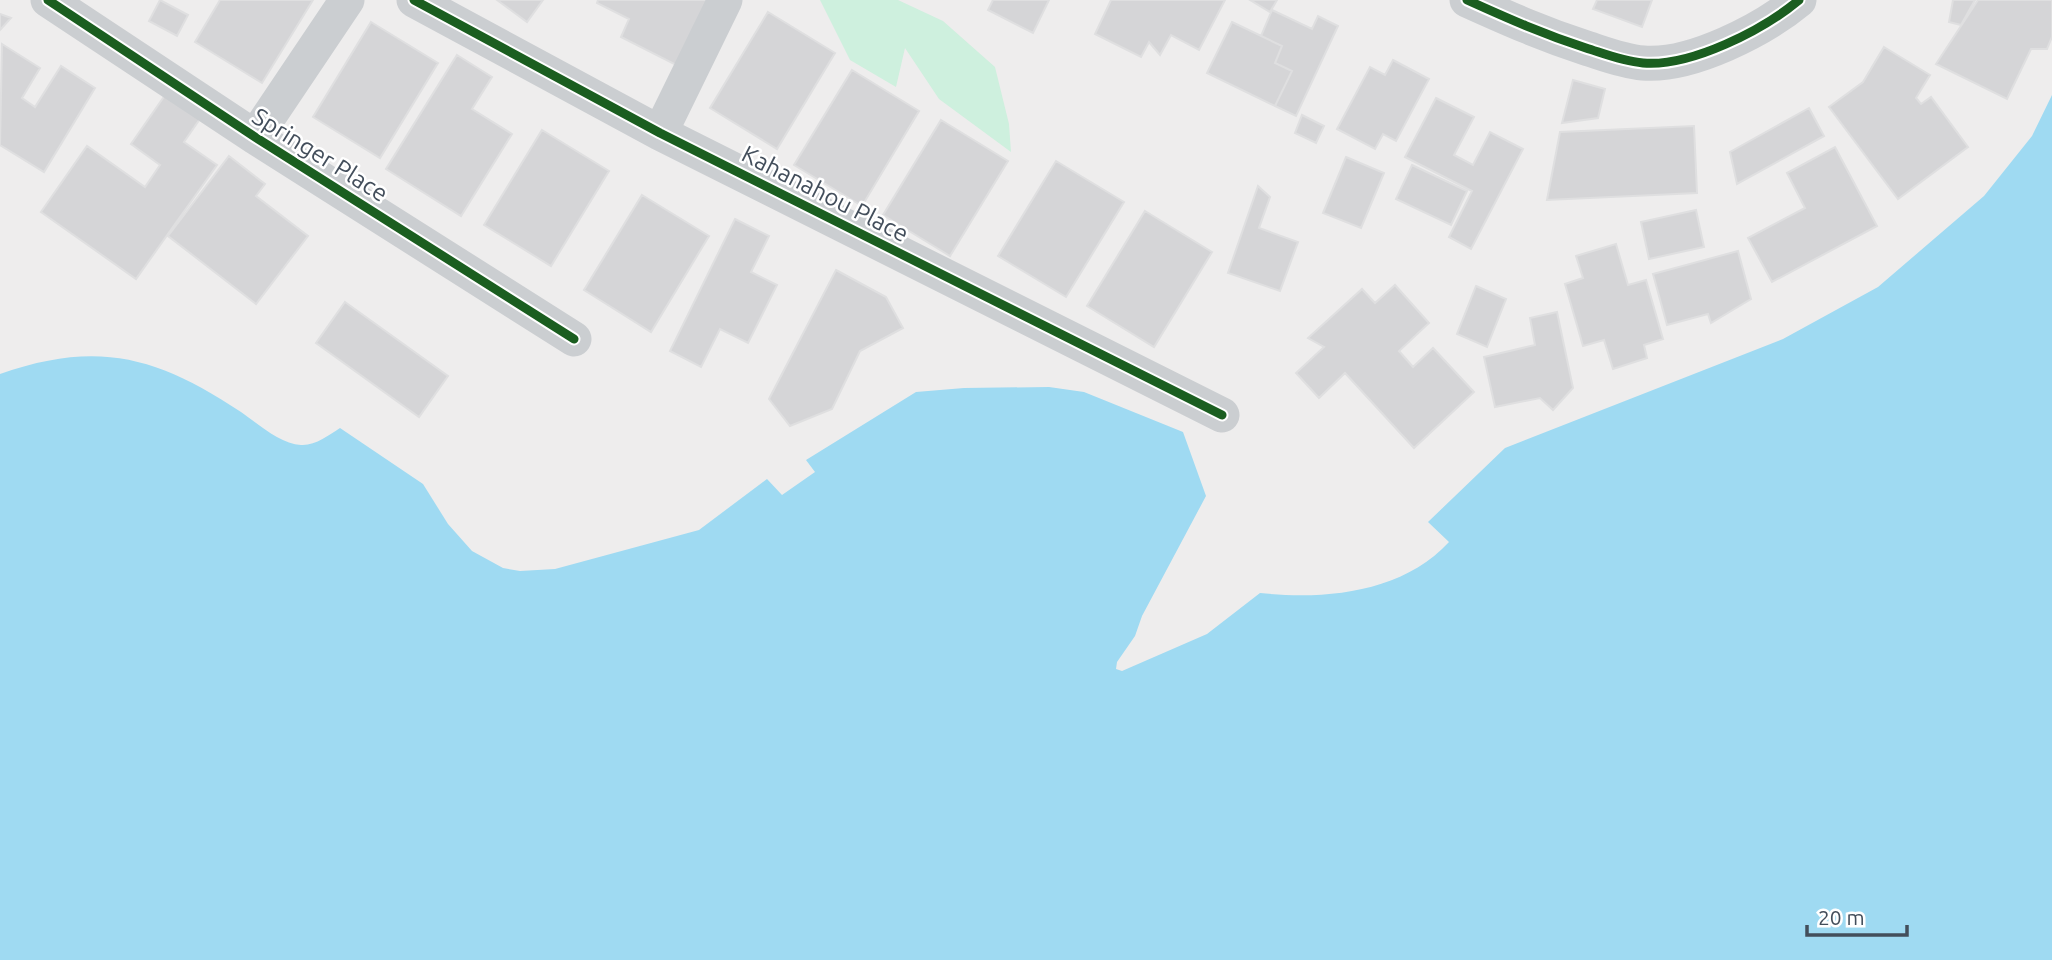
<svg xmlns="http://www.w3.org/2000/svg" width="2052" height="960" viewBox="0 0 2052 960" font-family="Ubuntu,sans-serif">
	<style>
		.green { fill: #cef0de }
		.water { fill: #9fdaf2 }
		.building { fill: #d5d5d7; stroke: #dfdfe0; stroke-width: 2 }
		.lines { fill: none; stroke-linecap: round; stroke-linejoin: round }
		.street { stroke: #cbced1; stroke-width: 35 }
		.cycleway-casing { stroke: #fff; stroke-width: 13 }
		.cycleway { stroke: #1b5e20; stroke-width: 9 }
		.labels { text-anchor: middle; stroke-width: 5; stroke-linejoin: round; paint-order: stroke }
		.street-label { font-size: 24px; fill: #434e5b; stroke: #fff }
	</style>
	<rect width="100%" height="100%" fill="#eeeded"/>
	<path class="green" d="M820,0h78l45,21 52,46 14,57 2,28 -72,-53 -34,-51 -9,39 -46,-27z"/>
	<path class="water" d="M2052,95v865h-2052v-586c97,-34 157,-18 241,38 16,11 39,32 60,33 14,1 28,-10 39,-17l83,56 25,40 24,27 31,17 17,3 35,-2 144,-39 68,-51 15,16 33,-23 -9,-12 110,-68 48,-4 85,-1 35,5 99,40 23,64 -64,120 -7,20 -18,26 -1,7 6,2 85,-37 53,-41c65,7 142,0 189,-51l-21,-20 77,-74 278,-109 95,-52 106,-91 48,-60z"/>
	<path class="building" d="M160,0l28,15 -11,21 -28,-15z
		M220,0h93l-51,83 -67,-41z
		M497,0h46l-16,22z
		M598,0h112l-32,66 -57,-29 8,-18 -32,-16z
		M993,0h56l-16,33 -45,-23z
		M1111,0h114l-26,50 -28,-15 -11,20 -11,-13 -8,15 -46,-23z
		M1250,0h27l-7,12z
		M1597,0h55l-10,27 -49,-18z
		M1953,0h22l-14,25 -12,-3z
		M1978,0h74v37l-5,12h-16l-24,50 -71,-35z
		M1272,10l40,19 6,-13 20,10 -42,90 -21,-10 17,-35 -17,-8 7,-17 -21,-10z
		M768,12l67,41 -58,96 -67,-41z
		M0,14l11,4 -11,12z
		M371,22l67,41 -58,95 -67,-41z
		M1232,22l50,24 -7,17 17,8 -17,35 -68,-33z
		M2,44l38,24 -18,30 13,9 26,-41 34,22 -51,84 -44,-27z
		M1884,47l46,28 -14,23 5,6 10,-7 37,50 -70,52 -69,-92 34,-25z
		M457,55l35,22 -20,32 40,25 -51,82 -75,-47z
		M1393,60l36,19 -33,62 -13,-7 -8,15 -38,-20 33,-62 15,8z
		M852,70l67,41 -57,95 -68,-41z
		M1573,80l32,9 -7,29 -36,5z
		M168,91l34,25 -18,26 33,23 -81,114 -95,-67 46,-66 58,41 15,-22 -29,-21z
		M1436,98l38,19 -20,38 19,10 17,-33 33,17 -52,100 -22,-12 23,-46 -67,-34z
		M1809,108l15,28 -87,48 -7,-32z
		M1302,115l22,11 -8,17 -21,-10z
		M941,120l67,41 -58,95 -67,-41z
		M1694,126l3,67 -150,7 13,-68z
		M542,130l67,41 -58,95 -67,-41z
		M1835,147l42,79 -105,56 -24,-44 57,-30 -18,-35z
		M229,156l36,28 -9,12 52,40 -52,68 -88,-68z
		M1346,157l38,16 -23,55 -38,-15z
		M1056,161l68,41 -58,95 -68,-41z
		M1412,165l55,26 -16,34 -55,-26z
		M1258,186l12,11 -11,31 39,14 -18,49 -52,-18z
		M642,195l67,41 -58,96 -67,-42z
		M1696,210l8,37 -55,12 -8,-37z
		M1145,211l67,41 -58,95 -67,-41z
		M735,219l34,17 -18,36 26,13 -29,58 -28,-14 -19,38 -31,-16z
		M1616,244l12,41 18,-5 17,59 -19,6 3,13 -34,11 -9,-29 -21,6 -18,-62 18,-6 -7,-22z
		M1738,251l13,48 -40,24 -3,-9 -41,11 -14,-51z
		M836,270l50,27 17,31 -43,23 -28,58 -42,17 -21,-27z
		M1395,285l34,38 -30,28 14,16 20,-19 41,44 -60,56 -69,-75 -26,25 -23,-25 28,-26 -16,-9 54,-49 13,14z
		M1476,286l30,13 -19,48 -30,-13z
		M345,302l103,74 -29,41 -103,-74z
		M1557,312l16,76 -20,22 -13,-12 -45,9 -11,-50 51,-12 -5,-27z"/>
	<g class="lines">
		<path class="street" d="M48,0l207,137 319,202
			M414,0l246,133 562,282
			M1467,0c42,19 76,34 119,48 19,6 36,13 57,15 48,4 120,-33 156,-63
			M660,133l65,-133
			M255,137l92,-137"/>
		<g class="cycleway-casing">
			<path id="cycleway" d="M48,0l207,137 319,202
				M414,0l246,133 562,282
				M1467,0c42,19 76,34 119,48 19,6 36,13 57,15 48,4 120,-33 156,-63"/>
		</g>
		<use href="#cycleway" class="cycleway"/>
	</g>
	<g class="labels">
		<g class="street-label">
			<text transform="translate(320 155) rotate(32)" y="8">Springer Place</text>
			<text transform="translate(825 194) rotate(27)" y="8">Kahanahou Place</text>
		</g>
	</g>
	<path d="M1807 925v10h100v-10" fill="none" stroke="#434e5b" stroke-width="3.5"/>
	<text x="1818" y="925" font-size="21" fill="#434e5b" stroke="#ffffff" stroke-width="5" paint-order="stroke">20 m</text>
</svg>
